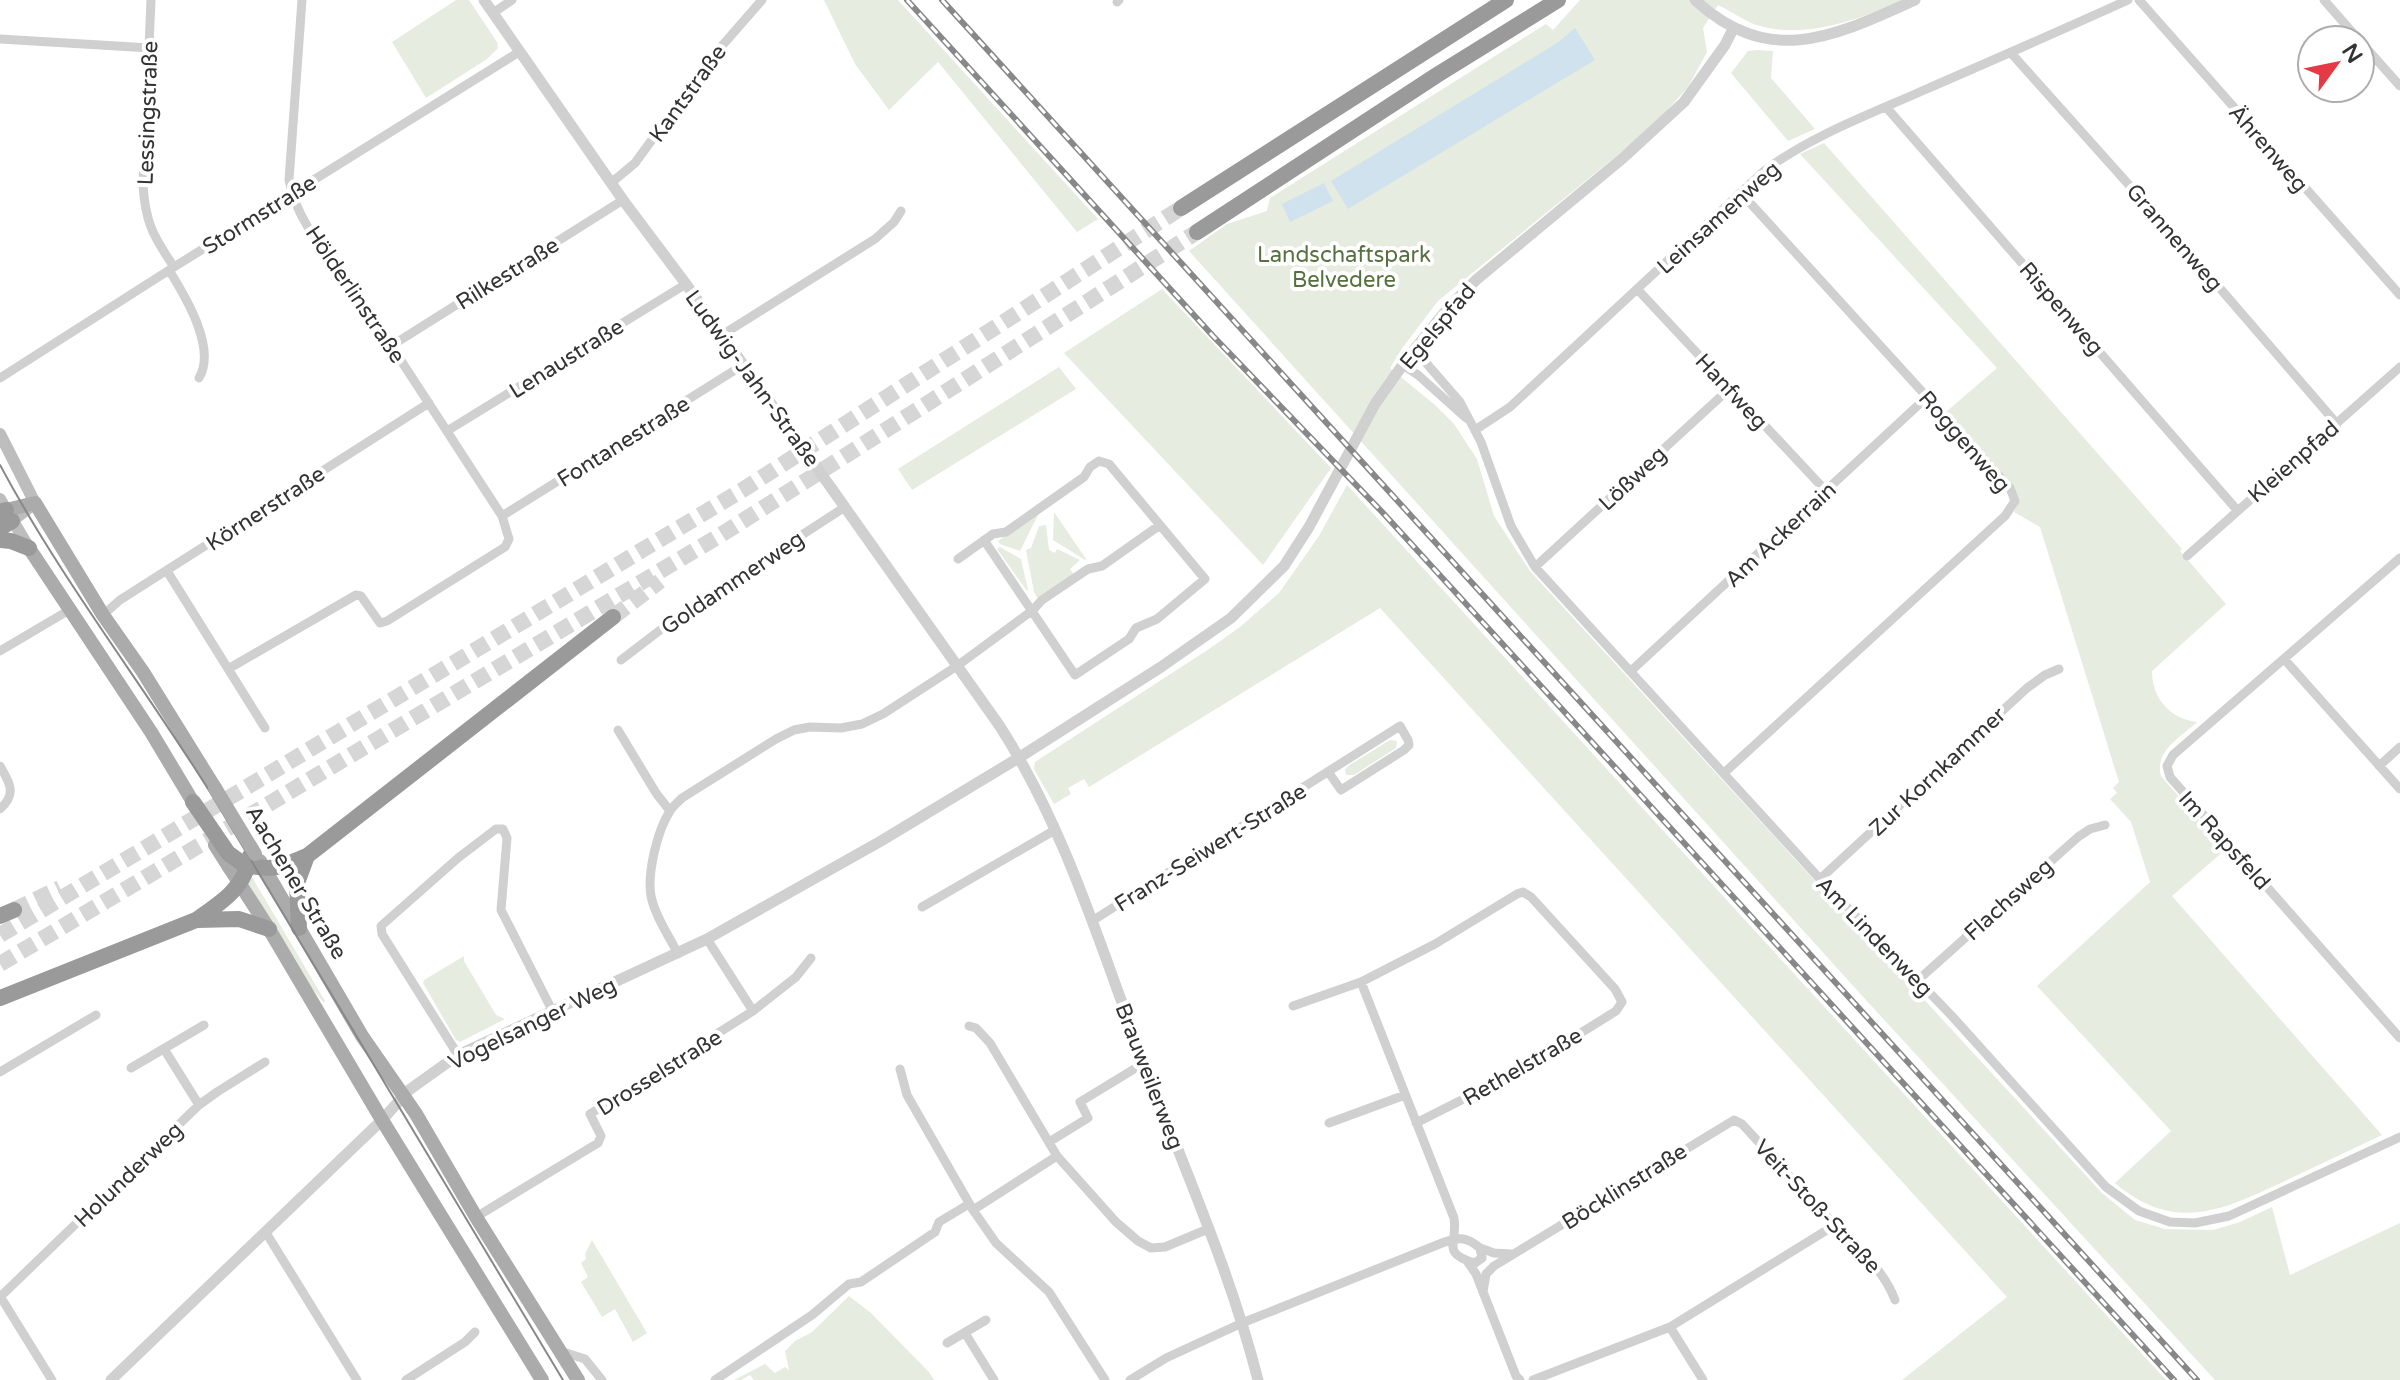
<svg xmlns="http://www.w3.org/2000/svg" width="2400" height="1380" viewBox="0 0 2400 1380" font-family="'Varela Round',sans-serif">
	<style>
		.green { fill: #e6ecdf }
		.water { fill: #cfe2ee }
		.lines { fill: none; stroke-linecap: round; stroke-linejoin: round }
		.motorway-tunnel { stroke: #d6d6d6; stroke-width: 16; stroke-dasharray: 16 8; stroke-linecap: butt }
		.minor { stroke: #d0d0d0; stroke-width: 9 }
		.tertiary { stroke: #d0d0d0; stroke-width: 11 }
		.secondary { stroke: #bdbdbd; stroke-width: 12 }
		.primary { stroke: #ababab; stroke-width: 14 }
		.motorway { stroke: #9a9a9a; stroke-width: 16 }
		.tram { stroke: #888; stroke-width: 2 }
		.rail-casing { stroke: #888; stroke-width: 6 }
		.rail { stroke: #fff; stroke-width: 3; stroke-dasharray: 9; stroke-linecap: butt }
		.tertiary-bridge { stroke: #d0d0d0; stroke-width: 11 }
		.primary-bridge { stroke: #ababab; stroke-width: 14 }
		.motorway-bridge { stroke: #9a9a9a; stroke-width: 16 }
		.labels { text-anchor: middle; stroke-width: 8; stroke-linejoin: round; paint-order: stroke }
		.street-label { font-size: 22px; fill: #333; stroke: #fff }
		.park-label { font-size: 22px; fill: #56703f; stroke: #fff }
	</style>
	<rect width="100%" height="100%" fill="#fff"/>
	<path class="green" d="M456,0h13l28,42 1,6 -11,11 -61,39 -34,-56z
		M824,0h74l200,219 -21,13 -139,-170 -49,48 -34,-46z
		M1580,0h323c-45,20 -103,42 -152,23 -11,-5 -22,-13 -33,-18l-15,23 4,24 -19,35 -36,40 -214,174 -35,46 -13,21 45,37 19,19 23,35 17,57 36,55 572,622 33,27 30,9 48,1 27,-8 32,-15 18,68 110,-52v157h-185l-350,-381 -676,-748 38,-27 40,-13 3,-13 276,-174 7,6z
		M1757,50l16,1 -2,27 44,51 -27,12 -57,-68 17,-22z
		M1824,143l358,406 -2,2 46,53 -74,67c0,27 18,48 45,51 -16,15 -43,29 -36,54l64,74 -53,46 210,239c-32,15 -63,30 -95,45 -62,29 -111,55 -172,3l56,-52 -134,-145 113,-104 -19,-60 -21,-23 7,-6 -4,-5 6,-6 -79,-255 -26,-15 4,-9 -72,-91 51,-44 -197,-214z
		M1162,289l169,179 -68,97 -199,-212z
		M1059,367l17,22 -164,101 -14,-21z
		M1347,485l773,845 46,50h-264l105,-83 -627,-689 -291,179 -5,-8 -16,9 3,6 -17,10 -20,-35 1,-7 174,-113 31,-22 39,-34 40,-57z
		M1054,512l32,47 -1,1 -32,-20z
		M1039,513l-19,38 -20,-7 -2,-3z
		M1046,525l3,25 6,3 2,-4 23,11 -10,9 4,6 -36,24 -4,-7 -8,-42 5,-2 8,-22z
		M1000,547l21,12 7,31 -1,1 -30,-42z
		M1390,740l7,1 -1,7 -42,27h-8l-1,-5 3,-4z
		M252,877l73,124 -1,2 -13,-16 -64,-104z
		M464,956v5l32,54 9,4 -45,23 -4,-2 -33,-57 1,-3z
		M592,1240l55,93 -14,9 -18,-33 -13,8 -21,-35 7,-5 -7,-14 5,-4 -1,-5z
		M849,1296l22,17 58,59 5,8h-180l-4,-5 -9,5h-7l31,-16 10,9 10,-6 4,3 -4,-19 10,-10 17,-9z"/>
	<path class="water" d="M1575,28l20,32 -247,149 -17,-28 226,-138z
		M1324,183l9,18 -43,21 -8,-18z"/>
	<g class="lines">
		<path class="motorway-tunnel" d="M613,617l47,-36
			M14,910l46,-22
			M0,935l744,-446 437,-281
			M0,964l719,-428 478,-304"/>
		<path class="minor" d="M151,0l-8,184c2,38 10,52 31,83
			M2139,0l261,295
			M2324,0l35,40
			M1117,2l2,-2
			M493,13l19,-13
			M0,39l150,9
			M2360,41l40,45
			M2011,53l169,189 157,182
			M1886,107l351,403
			M611,183l24,-20 79,-108 48,-55
			M169,270c16,26 48,78 30,108
			M1638,290l188,201
			M722,335l153,-96 19,-17 7,-11
			M391,346l232,-146
			M1414,349l46,53 21,40 30,84 24,41 285,312 131,136 155,172 33,24 31,11 25,1 34,-7 171,-79
			M1403,365l15,10 48,43
			M0,378l174,-111 345,-215
			M1475,430l35,-23 254,-236c47,-35 104,-56 158,-80 69,-30 138,-60 206,-91
			M447,431l239,-147
			M502,516l241,-151
			M2187,556l213,-189
			M2400,558l-227,197 -6,11 3,11 230,261
			M958,559l35,-25 13,-2 41,-29 37,-26 6,-10 9,-6 10,3 96,115 -48,40 -21,9 -7,11 -54,36 -91,-135
			M1535,567l194,-178
			M167,571l98,157
			M103,615l17,-15 309,-197
			M0,651l71,-42
			M621,660l64,-49 160,-104
			M2285,660l115,129
			M228,669l128,-74 5,1 19,27 7,-2 118,-74 4,-8 -7,-23c-47,-72 -93,-144 -141,-216 -25,-37 -64,-74 -72,-120l13,-180
			M1632,670l295,-273
			M618,730l38,63 14,18
			M0,766c10,17 17,28 0,43
			M2379,766l21,-19
			M1724,773l281,-257 10,-15 -5,-13 -269,-295
			M1820,879l207,-191 18,-13 14,-6
			M922,907l133,-77
			M1092,921l308,-195 8,14 1,5 -5,5 -63,40 -12,-17
			M707,939l46,72
			M678,954c-9,-18 -23,-38 -27,-58 -4,-22 6,-65 19,-85 3,-5 8,-9 12,-13l94,-59 18,-9 16,-3 31,1 21,-4 21,-10 74,-48 76,-56 9,-10 46,-31 14,-3 58,-41
			M1917,981l161,-144 12,-8 15,-4
			M1293,1006l68,-24 74,-38 82,-50 6,-2 8,5 84,92 7,13 -6,9 -93,58 -107,54
			M969,1026l7,2 14,15 67,113 59,66 22,19 13,7 14,-1 43,-18
			M164,1049l35,56
			M458,1055l-76,-121 -1,-8 77,-68 38,-29h7l4,9 -6,72 51,100
			M131,1068l73,-43
			M900,1069l7,26 66,115 23,33 53,49 56,88
			M0,1072l96,-57
			M1329,1123l76,-28
			M1049,1142l39,-24 -8,-16 64,-39
			M973,1210l84,-54
			M476,1217l122,-74 3,-7 -11,-22 163,-103 43,-34 15,-19
			M265,1231l92,149
			M1480,1248l14,5 17,1
			M1467,1261l9,13 40,102 4,4
			M1483,1292l3,-18 8,-8 240,-146 8,4c31,33 60,68 92,100 23,24 49,44 61,76
			M0,1296l52,84
			M0,1297l199,-192 18,-13 48,-30
			M1670,1327l33,53
			M965,1333l29,47
			M947,1343l39,-23
			M560,1351l25,8 17,21
			M406,1380l59,-38 10,-10
			M715,1380l97,-65 37,-31 12,-2 74,-50 4,-10 30,-18
			M1130,1380l36,-22 76,-35 200,-80c16,-6 24,-7 38,5l2,10 -7,5c-35,-10 -17,-19 -21,-45l-93,-236
			M1533,1380l137,-53 165,-102"/>
		<path class="tertiary" d="M484,0l139,200 63,84 98,138
			M1695,0c75,69 140,36 220,0
			M832,489l167,236c66,102 101,221 144,335 40,106 87,210 115,320
			M111,1380l271,-260 27,-30 49,-35 249,-116 174,-98 139,-84 141,-90 70,-49 53,-52 25,-39 66,-123 34,-48 40,-49 27,-27 147,-122 61,-56 41,-57 8,-16"/>
		<path class="secondary" d="M0,434l35,69 -23,18
			M0,499l29,49"/>
		<path class="primary" d="M6,510l29,-7 68,112 40,57 72,116
			M29,548l122,184 42,70
			M260,861l102,175 54,78 60,103 102,163
			M229,867l40,62 113,191 160,260"/>
		<path class="motorway" d="M1181,208l325,-208
			M1197,232l240,-157 121,-75
			M0,512l6,-2
			M0,528l12,-7
			M0,540l11,1 18,7
			M243,864c30,8 37,3 64,-8l306,-239
			M0,916l14,-6
			M197,920l42,-1 30,10
			M299,928l-2,-45 10,-27
			M0,998l196,-78c25,-17 49,-32 54,-64"/>
		<path class="tram" d="M0,465c61,114 141,217 210,327l353,588"/>
		<g class="rail-casing">
			<path id="rail" d="M907,0l306,336 171,178 790,866
				M942,0l1255,1380"/>
		</g>
		<use href="#rail" class="rail"/>
		<path class="tertiary-bridge" d="M784,422l48,67"/>
		<path class="primary-bridge" d="M215,788l40,66
			M215,845l14,22"/>
		<path class="motorway-bridge" d="M193,802l35,51 15,11"/>
	</g>
	<g class="labels">
		<g class="street-label">
			<text transform="translate(687 93) rotate(-54)" y="8">Kantstraße</text>
			<text transform="translate(147 113) rotate(-88)" y="8">Lessingstraße</text>
			<text transform="translate(2269 148) rotate(49)" y="8">Ährenweg</text>
			<text transform="translate(259 214) rotate(-32)" y="8">Stormstraße</text>
			<text transform="translate(1718 217) rotate(-42)" y="8">Leinsamenweg</text>
			<text transform="translate(2175 237) rotate(49)" y="8">Grannenweg</text>
			<text transform="translate(507 273) rotate(-32)" y="8">Rilkestraße</text>
			<text transform="translate(356 294) rotate(56)" y="8">Hölderlinstraße</text>
			<text transform="translate(2062 308) rotate(49)" y="8">Rispenweg</text>
			<text transform="translate(1437 326) rotate(-50)" y="8">Egelspfad</text>
			<text transform="translate(566 358) rotate(-32)" y="8">Lenaustraße</text>
			<text transform="translate(753 378) rotate(54)" y="8">Ludwig-Jahn-Straße</text>
			<text transform="translate(1732 391) rotate(47)" y="8">Hanfweg</text>
			<text transform="translate(623 441) rotate(-32)" y="8">Fontanestraße</text>
			<text transform="translate(1965 441) rotate(49)" y="8">Roggenweg</text>
			<text transform="translate(2293 461) rotate(-41)" y="8">Kleienpfad</text>
			<text transform="translate(1632 478) rotate(-43)" y="8">Lößweg</text>
			<text transform="translate(265 508) rotate(-33)" y="8">Körnerstraße</text>
			<text transform="translate(1780 534) rotate(-43)" y="8">Am Ackerrain</text>
			<text transform="translate(732 582) rotate(-34)" y="8">Goldammerweg</text>
			<text transform="translate(1937 771) rotate(-43)" y="8">Zur Kornkammer</text>
			<text transform="translate(2225 840) rotate(48)" y="8">Im Rapsfeld</text>
			<text transform="translate(1210 847) rotate(-32)" y="8">Franz-Seiwert-Straße</text>
			<text transform="translate(297 882) rotate(59)" y="8">Aachener Straße</text>
			<text transform="translate(2008 899) rotate(-42)" y="8">Flachsweg</text>
			<text transform="translate(1875 936) rotate(46)" y="8">Am Lindenweg</text>
			<text transform="translate(532 1023) rotate(-26)" y="8">Vogelsanger Weg</text>
			<text transform="translate(1522 1066) rotate(-30)" y="8">Rethelstraße</text>
			<text transform="translate(659 1072) rotate(-32)" y="8">Drosselstraße</text>
			<text transform="translate(1150 1076) rotate(69)" y="8">Brauweilerweg</text>
			<text transform="translate(128 1174) rotate(-44)" y="8">Holunderweg</text>
			<text transform="translate(1624 1186) rotate(-32)" y="8">Böcklinstraße</text>
			<text transform="translate(1818 1206) rotate(47)" y="8">Veit-Stoß-Straße</text>
		</g>
		<g class="park-label">
			<text x="1344" y="262">Landschaftspark<tspan x="1344" dy="25">Belvedere</tspan></text>
		</g>
	</g>
	<g transform="translate(2336 64) rotate(57)"><circle r="38" fill="#ffffff" stroke="#adadad" stroke-width="2"/>
	<path d="M0-6L14 30L0 20L-14 30Z" fill="#e63946"/>
	<text y="-12" font-size="22" font-weight="bold" text-anchor="middle" fill="#333333">N</text>
	</g>
</svg>
